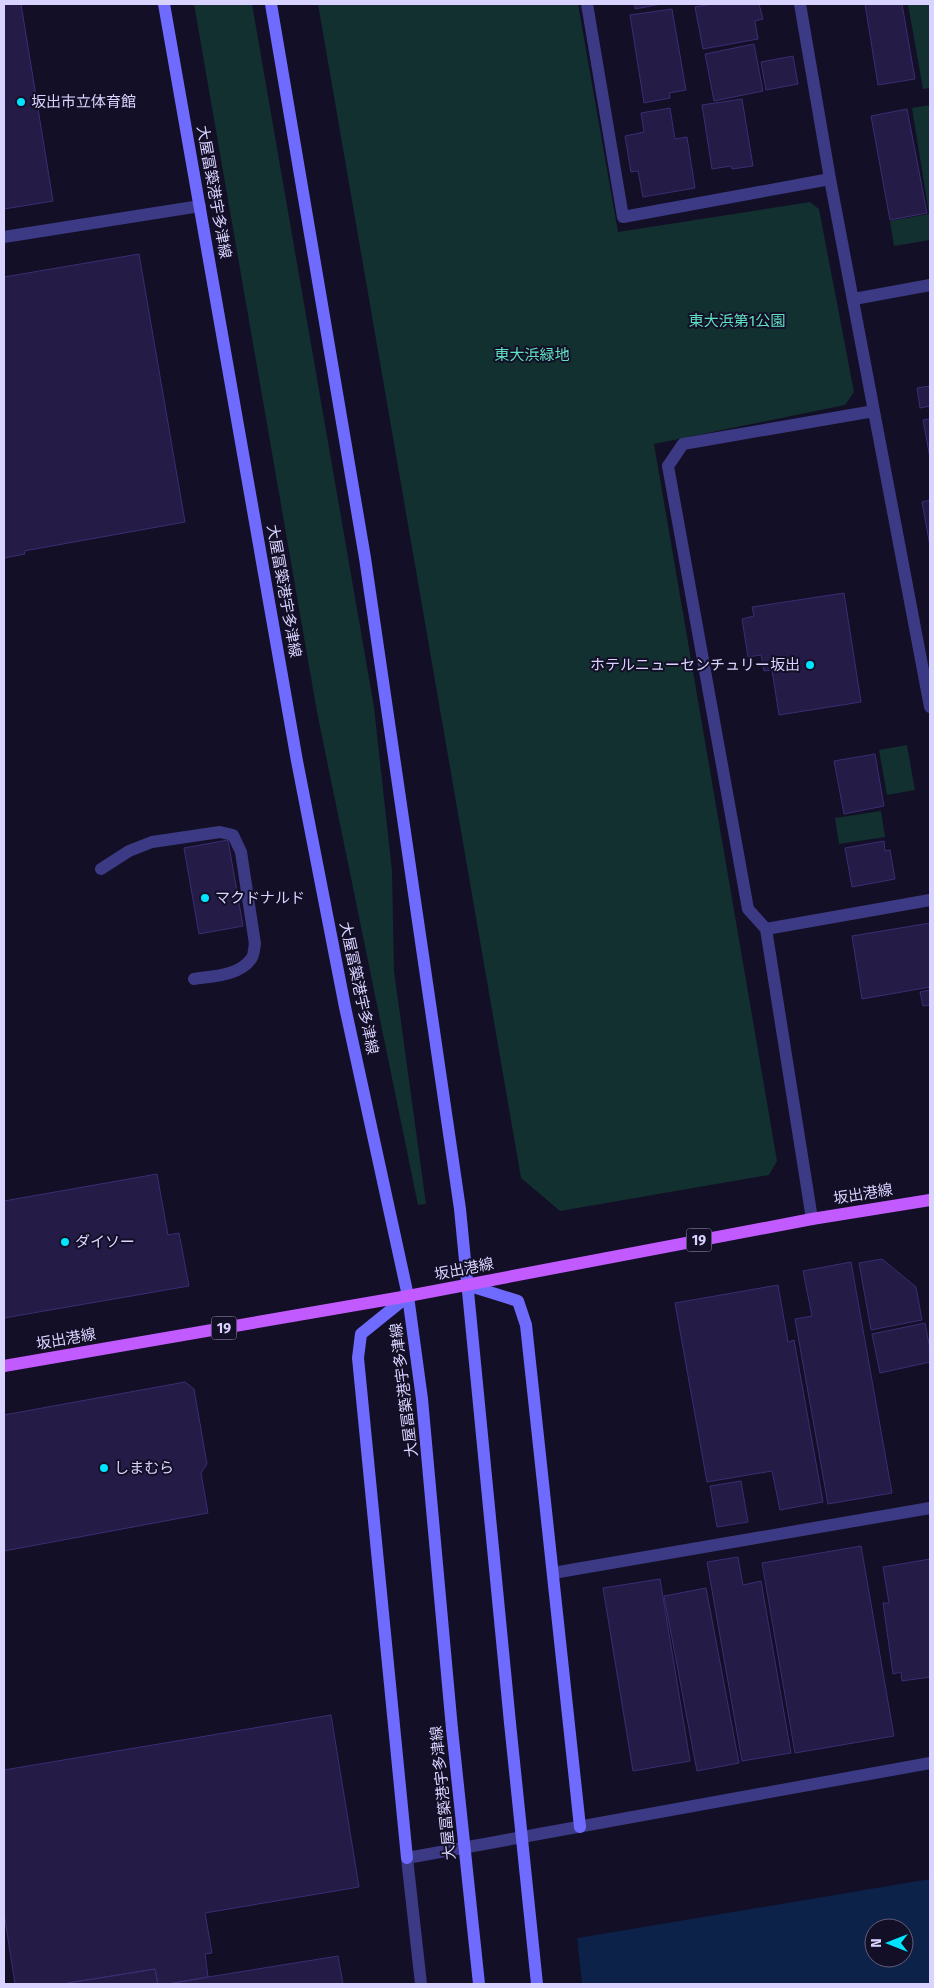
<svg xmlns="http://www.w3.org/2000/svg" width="934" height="1988" viewBox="0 0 934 1988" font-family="'Fira Sans','Noto Sans JP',sans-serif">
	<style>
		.green { fill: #12302f }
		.water { fill: #0c2248; fill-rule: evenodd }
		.pier { fill: #130f26 }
		.building { fill: #241b47; stroke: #3b2d73 }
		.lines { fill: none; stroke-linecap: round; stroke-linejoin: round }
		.lane { stroke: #3d3a85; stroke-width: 12 }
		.street { stroke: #3d3a85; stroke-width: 12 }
		.secondary { stroke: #6f6bff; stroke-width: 12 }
		.primary { stroke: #c25bff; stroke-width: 12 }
		.secondary-bridge { stroke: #6f6bff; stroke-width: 12 }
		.poi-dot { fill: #00e5ff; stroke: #130f26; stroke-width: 2 }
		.labels { text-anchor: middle; stroke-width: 4; stroke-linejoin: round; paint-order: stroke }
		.shield { fill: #130f26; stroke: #9e99be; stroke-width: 1 }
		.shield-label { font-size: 14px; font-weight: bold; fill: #d9d4ff }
		.poi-label { font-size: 15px; fill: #d9d4ff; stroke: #130f26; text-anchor: start }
		.street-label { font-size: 15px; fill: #d9d4ff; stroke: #130f26 }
		.park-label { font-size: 15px; fill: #5fe0c0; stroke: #130f26 }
	</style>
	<rect width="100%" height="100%" fill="#130f26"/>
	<path class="green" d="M194,4h58l122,703 18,164 2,100 32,233 -8,1 -101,-493z
		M318,4h260l40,228 192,-30 9,7 35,183 -9,13 -191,39 123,717 -8,14 -209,36 -39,-33z
		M908,4h22v84l-7,1z
		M930,105v135l-36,6 -4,-25 39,-7 -17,-106z
		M907,745l8,45 -28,5 -8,-45z
		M881,811l4,26 -46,7 -4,-26z"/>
	<path class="water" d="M930,1879v105h-433l-3,-32zM874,1928h30v30h-30z"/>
	<path class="pier" d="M577,1936l5,48h-87l-2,-34z"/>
	<path class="building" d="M4,4h17l32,197 -49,8z
		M635,4h26l-26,5z
		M712,4h47l4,15 -8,2 3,18 -55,10 -8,-42z
		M865,4h37l13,75 -37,6z
		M672,9l14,81 -17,3 1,5 -26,5 -14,-88z
		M754,44l9,47 -49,10 -9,-47z
		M793,56l5,28 -32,6 -5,-28z
		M742,99l11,67 -21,3 -1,-3 -19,3 -10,-64z
		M670,108l5,31 12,-2 8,51 -52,9 -5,-26 -7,1 -6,-36 19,-4 -3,-19z
		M907,109l20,104 -37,7 -19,-104z
		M139,254l46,268 -161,29 1,3 -21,4v-281z
		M930,386v20l-10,2 -3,-20z
		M930,419v39l-7,-38z
		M930,500v46l-8,-44z
		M844,593l17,109 -82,13 -7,-45 -8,1 -3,-16 -13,2 -6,-38 12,-3 -2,-9z
		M875,754l9,52 -40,8 -10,-53z
		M228,840l15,86 -44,8 -15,-86z
		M884,841l1,10 5,-1 5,29 -43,8 -7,-39z
		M930,923v64l-68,12 -10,-63z
		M930,990v15l-7,1 -3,-14z
		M157,1174l11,61 11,-2 10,53 -185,32v-117z
		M882,1259l34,28 6,33 -51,10 -12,-67z
		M851,1262l41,231 -64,11 -33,-185 17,-3 -9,-45z
		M778,1285l10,57 6,-2 29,162 -43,8 -8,-39 -65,11 -32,-179z
		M925,1323l5,26v13l-50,11 -8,-39z
		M185,1382l9,7 13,75 -6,9 7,40 -204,38v-136z
		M741,1481l7,41 -31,5 -7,-41z
		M861,1546l33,190 -99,17 -33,-190z
		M738,1557l5,28 18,-4 30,172 -49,8 -35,-199z
		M930,1559v118l-28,4 -1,-9 -8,2 -10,-71h6l-6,-36z
		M660,1579l30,182 -57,10 -30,-183z
		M706,1588l33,175 -42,8 -33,-175z
		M331,1715l28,172 -154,26 7,40 -7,1 3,23 -40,7h-10l-3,-15 -93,15h-47l-11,-71v-143z
		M338,1956l5,28h-175l40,-7z
		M155,1969l3,15h-96z"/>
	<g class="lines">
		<path class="lane" d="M101,869l28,-18 23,-9 68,-10 13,3 8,17 14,92c-1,4 -1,12 -4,15 -12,17 -39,17 -57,20
			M553,1573l377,-65"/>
		<path class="street" d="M587,4l36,213 207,-38
			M800,4l30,175 100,528
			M4,237l196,-31
			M854,299l76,-14
			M766,929l164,-29
			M812,1219l-46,-290 -18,-20 -80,-443 15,-22 191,-33
			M421,1984l-14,-126 523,-95"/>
		<path class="secondary" d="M164,4l133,757 48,246 63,289 14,103 30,330
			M271,4l94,554 95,651 50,514
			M467,1285l51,16 8,24 54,502
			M407,1858l-49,-500 3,-24 47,-38"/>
		<path class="primary" d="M4,1366l404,-70 404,-77 118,-19"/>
		<path class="secondary-bridge" d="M510,1723l27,261
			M452,1729l27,255"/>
	</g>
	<g class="poi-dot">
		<circle cx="21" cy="102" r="5"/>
		<circle cx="810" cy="665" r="5"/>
		<circle cx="205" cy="898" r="5"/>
		<circle cx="65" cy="1242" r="5"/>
		<circle cx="104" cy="1468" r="5"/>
	</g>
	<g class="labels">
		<g class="shield">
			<rect x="686.5" y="1228.5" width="25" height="23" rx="4"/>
			<rect x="211.5" y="1316.5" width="25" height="23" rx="4"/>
		</g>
		<g class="shield-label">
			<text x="699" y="1245">19</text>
			<text x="224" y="1333">19</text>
		</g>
		<g class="poi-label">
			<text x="31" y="107">坂出市立体育館</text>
			<text x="800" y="670" text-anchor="end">ホテルニューセンチュリー坂出</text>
			<text x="215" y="903">マクドナルド</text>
			<text x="75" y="1247">ダイソー</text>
			<text x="114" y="1473">しまむら</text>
		</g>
		<g class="street-label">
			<text transform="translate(214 192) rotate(80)" y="5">大屋冨築港宇多津線</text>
			<text transform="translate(284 591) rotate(80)" y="5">大屋冨築港宇多津線</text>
			<text transform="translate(359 988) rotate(78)" y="5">大屋冨築港宇多津線</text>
			<text transform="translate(863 1194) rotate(-9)" y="5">坂出港線</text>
			<text transform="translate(464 1269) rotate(-11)" y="5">坂出港線</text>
			<text transform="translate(66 1339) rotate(-10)" y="5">坂出港線</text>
			<text transform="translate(404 1390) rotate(-97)" y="5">大屋冨築港宇多津線</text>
			<text transform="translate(443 1793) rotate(-96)" y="5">大屋冨築港宇多津線</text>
		</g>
		<g class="park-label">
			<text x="737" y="326">東大浜第1公園</text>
			<text x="532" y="360">東大浜緑地</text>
		</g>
	</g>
	<rect width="934" height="1988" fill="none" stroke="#d9d4ff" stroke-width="10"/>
	<g transform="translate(889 1943) rotate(270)"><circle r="24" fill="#130f26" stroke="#625e7d"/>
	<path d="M0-4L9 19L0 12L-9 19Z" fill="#00e5ff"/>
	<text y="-8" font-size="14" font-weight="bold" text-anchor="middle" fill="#d9d4ff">N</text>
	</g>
</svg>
